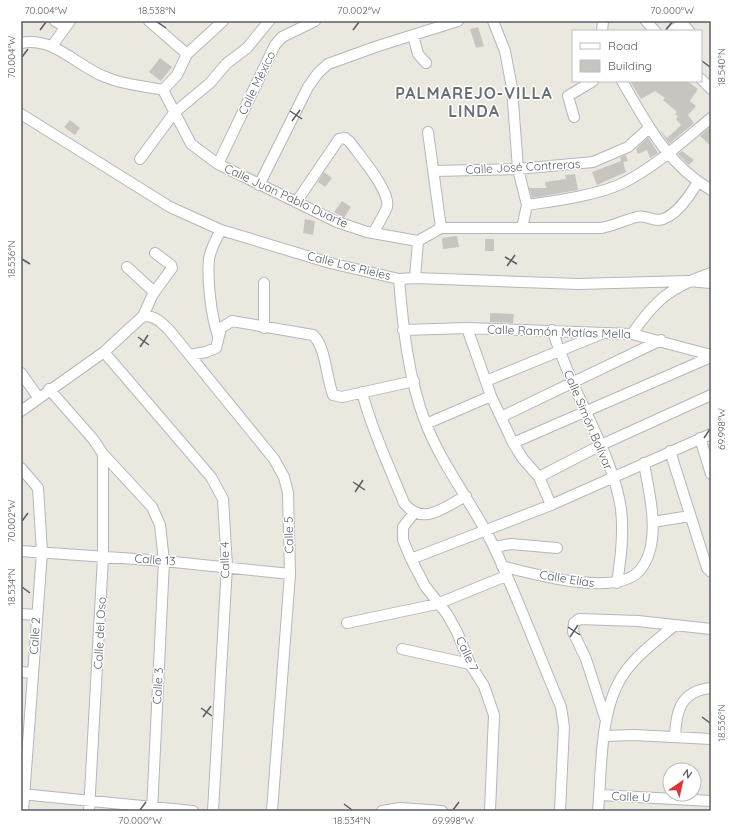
<svg xmlns="http://www.w3.org/2000/svg" width="732" height="832" viewBox="0 0 732 832" font-family="Quicksand,sans-serif">
	<style>
		.building { fill: #c8c5c0 }
		.lines { fill: none; stroke-linecap: round; stroke-linejoin: round }
		.minor-casing { stroke: #b3b7bb; stroke-width: 12 }
		.minor { stroke: #fff; stroke-width: 10 }
		.ticks { fill: none; stroke: #595d61; stroke-width: 1.5 }
		.labels { text-anchor: middle; stroke-width: 3; stroke-linejoin: round; paint-order: stroke }
		.street-label { font-size: 12px; fill: #595d61; stroke: #fff }
		.district-label { font-size: 16px; font-weight: bold; letter-spacing: 1px; fill: #6a6f73; stroke: #fff }
		.neatline { fill: none; stroke: #595d61; stroke-width: 1.5 }
		.ticks-label { font-size: 10px; text-anchor: middle; fill: #595d61 }
	</style>
	<rect width="100%" height="100%" fill="#ebe8e0"/>
	<path class="building" d="M478,27l6,19 -8,2 -6,-19z
		M160,58l12,9 -11,14 -12,-9z
		M630,81h57l11,8 -8,12 6,5 -8,9 6,8 -25,21 -10,-15 8,9 14,-13 -5,-6 2,-3 -3,-2 2,-2 -14,-12 2,-2 -10,-7 -14,8z
		M70,120l10,8 -5,7 -11,-8z
		M711,126v20l-11,-10z
		M648,137l10,16 -8,5 -3,-8 -9,4 -2,-5z
		M682,151l12,9 -5,5 -11,-11z
		M626,155l2,6 -5,1 3,10 -29,13 -5,-13 29,-11 -1,-4z
		M324,172l8,6 -7,9 -7,-5z
		M575,174l3,16 -46,8 -3,-10h17l-1,-6 21,-3 -1,-4z
		M342,201l9,6 -7,11 -10,-6z
		M305,219l10,2 -2,14 -10,-2z
		M457,236l2,11 -16,2 -1,-11z
		M485,239h9v12h-9z
		M490,313l24,1 -1,9 -23,-1z"/>
	<g class="lines">
		<g class="minor-casing">
			<path id="minor" d="M55,21l10,6
				M149,21l38,33
				M493,21l12,30 7,37 6,81 9,36 -5,23
				M646,21l9,10
				M602,31l1,-10
				M671,31l12,-7 6,7
				M413,35l5,19 8,9
				M21,43c34,-7 57,25 87,35 17,7 37,8 55,12
				M52,46l18,-25
				M701,79l10,10
				M622,81c25,43 45,83 89,109
				M163,90l28,54 27,20 119,58 30,10 51,9 23,-13h160c13,-2 23,-8 36,-11 8,-2 14,3 21,3 17,-1 32,-25 40,-38
				M163,90l14,-15 10,-21 36,-33
				M21,114l149,93 51,23 109,33 69,16 16,-1 163,6 110,-3 23,2
				M574,117l-6,-21 25,-15
				M428,132l13,96
				M140,159l34,-46 36,-30 16,-19 21,-16 22,-27
				M218,164l57,-119 7,-8 33,-16
				M434,171l84,-2 75,-7 35,-15 21,-19
				M259,185l49,-98 10,-14 10,-9 50,-18 80,-25
				M297,201l42,-62 6,-1 5,4c9,13 41,49 37,65 -3,8 -9,17 -13,25
				M527,205c27,-4 72,-10 96,-22 32,-16 60,-42 88,-65
				M415,278l3,-37
				M399,279c4,48 9,99 27,145 17,43 47,80 67,121 25,53 45,108 68,162l3,20 -4,84
				M264,283v45
				M153,294l19,-26 -1,-3 -16,-12
				M143,316c12,-1 19,7 27,15l104,128 10,18 4,16 2,81 -18,237
				M467,328l24,68 22,47 10,16 16,18 12,28
				M403,330l64,-2 165,6 79,21
				M552,330c10,28 21,55 34,82 14,31 30,63 35,97 3,25 0,49 -4,74
				M632,334c24,-35 39,-47 79,-61
				M218,336c-7,-21 -11,-56 -9,-77 2,-11 7,-20 12,-29
				M104,352l107,125 12,22 4,67 -14,245
				M190,355l16,-3 10,-4 5,-20 11,-7 81,14c13,12 13,42 20,60l9,2 72,-16
				M21,373l17,24
				M486,381l115,-47
				M49,389l44,50 10,15 49,53 8,18 4,36 -12,250
				M362,392c10,38 27,74 42,111 19,24 40,4 62,-7
				M21,411l83,-59 39,-36 10,-22 -1,-4 -25,-23
				M501,417l160,-77
				M426,424l65,-28
				M700,438l11,36
				M513,443l198,-86
				M670,451l37,117 4,4
				M21,468l17,20 4,64 -19,259
				M539,477l62,-32 110,-50
				M414,513l-11,14v13l8,19 14,27 22,28 10,18 13,32 14,22 10,29 -4,96
				M653,522l37,-6
				M494,547l17,-3 46,4
				M21,551l143,10 126,13
				M411,559l140,-54 160,-71
				M502,566c31,8 115,32 138,4 7,-8 11,-21 12,-31 3,-25 -4,-52 -8,-76
				M21,614l16,1
				M347,623l90,-19 69,-28
				M402,649l68,15
				M21,672l12,1
				M605,718l-19,-59 -13,-27 1,-9 5,-4 59,2 73,8
				M604,736l30,-1 77,4
				M675,737c1,-27 6,-46 36,-49
				M21,794l172,17
				M600,795l111,6
				M89,811l14,-254v-103
				M382,811l18,-3 42,3
				M598,811c4,-44 1,-103 27,-139 13,-18 32,-32 49,-46"/>
		</g>
		<use href="#minor" class="minor"/>
	</g>
	<path class="ticks" d="M157,22l9,6M40,30l6,-8M353,30l6,-8M666,30l6,-8M22,57l6,-8M702,61l8,6M290,111l12,8M292,121l8,-11M505,257l12,7M22,259l8,5M507,266l8,-11M138,337l11,8M140,347l8,-12M704,438l6,-9M353,482l12,8M355,492l8,-12M22,521l6,-8M22,587l8,6M568,627l12,8M570,637l8,-12M201,708l11,8M203,717l8,-11M702,717l8,6M344,804l8,6M140,810l6,-8M453,810l6,-8"/>
	<g class="labels">
		<g class="street-label">
			<text transform="translate(257 83) rotate(-64)" y="4">Calle México</text>
			<text transform="translate(523 167) rotate(-3)" y="4">Calle José Contreras</text>
			<text transform="translate(286 196) rotate(25)" y="4">Calle Juan Pablo Duarte</text>
			<text transform="translate(349 266) rotate(14)" y="4">Calle Los Rieles</text>
			<text transform="translate(559 332) rotate(2)" y="4">Calle Ramón Matías Mella</text>
			<text transform="translate(588 420) rotate(67)" y="4">Calle Simón Bolívar</text>
			<text transform="translate(289 535) rotate(-91)" y="4">Calle 5</text>
			<text transform="translate(155 560) rotate(4)" y="4">Calle 13</text>
			<text transform="translate(225 560) rotate(-91)" y="4">Calle 4</text>
			<text transform="translate(567 579) rotate(9)" y="4">Calle Elías</text>
			<text transform="translate(100 633) rotate(-87)" y="4">Calle del Oso</text>
			<text transform="translate(35 636) rotate(-86)" y="4">Calle 2</text>
			<text transform="translate(467 654) rotate(65)" y="4">Calle 7</text>
			<text transform="translate(158 686) rotate(-87)" y="4">Calle 3</text>
			<text transform="translate(631 797) rotate(3)" y="4">Calle U</text>
		</g>
		<g class="district-label">
			<text x="474" y="99">PALMAREJO-VILLA<tspan x="474" dy="18">LINDA</tspan></text>
		</g>
	</g>
	<rect width="732" height="832" fill="none" stroke="#ffffff" stroke-width="44"/>
	<rect x="572" y="30" width="130" height="52" fill="#ffffff" stroke="#bdbec0"/>
	<rect x="580" y="43" width="20" height="6" fill="#ffffff" stroke="#bdbec0"/>
	<text x="608" y="50" font-size="12" fill="#595d61">Road</text>
	<rect x="580" y="60" width="20" height="12" fill="#c8c5c0" stroke="#bdbec0"/>
	<text x="608" y="70" font-size="12" fill="#595d61">Building</text>
	<g transform="translate(682 782) rotate(34)"><circle r="19" fill="#ffffff" stroke="#bdbec0"/>
	<path d="M0-3L7 15L0 10L-7 15Z" fill="#e13034"/>
	<text y="-6" font-size="11" font-weight="bold" text-anchor="middle" fill="#595d61">N</text>
	</g>
	<rect x="22" y="22" width="688" height="788" class="neatline"/>
	<g class="ticks-label">
		<text x="46" y="14">70.004°W</text>
		<text x="157" y="14">18.538°N</text>
		<text x="359" y="14">70.002°W</text>
		<text x="672" y="14">70.000°W</text>
		<text transform="translate(11 57) rotate(-90)" y="4">70.004°W</text>
		<text transform="translate(721 67) rotate(-90)" y="4">18.540°N</text>
		<text transform="translate(11 259) rotate(-90)" y="4">18.536°N</text>
		<text transform="translate(721 429) rotate(-90)" y="4">69.998°W</text>
		<text transform="translate(11 521) rotate(-90)" y="4">70.002°W</text>
		<text transform="translate(11 587) rotate(-90)" y="4">18.534°N</text>
		<text transform="translate(721 723) rotate(-90)" y="4">18.536°N</text>
		<text x="140" y="824">70.000°W</text>
		<text x="352" y="824">18.534°N</text>
		<text x="453" y="824">69.998°W</text>
	</g>
</svg>
